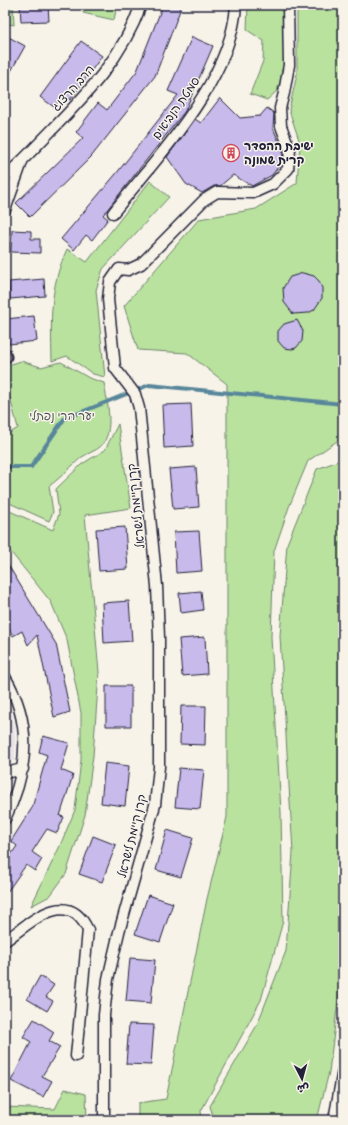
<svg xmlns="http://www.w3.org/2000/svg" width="348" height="1125" viewBox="0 0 348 1125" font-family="'Patrick Hand','Playpen Sans Arabic','Playpen Sans Hebrew',sans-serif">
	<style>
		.built { fill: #e9e2e9 }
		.green { fill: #b9e29e; stroke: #6e826c }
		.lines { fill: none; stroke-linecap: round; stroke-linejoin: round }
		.stream { stroke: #58869a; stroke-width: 4 }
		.building { fill: #c8baeb; stroke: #22223b }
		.minor-casing { stroke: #22223b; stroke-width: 13 }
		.minor { stroke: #f7f3e8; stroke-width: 10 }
		.labels { text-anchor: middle; stroke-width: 3; stroke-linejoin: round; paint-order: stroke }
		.street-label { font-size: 12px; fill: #22223b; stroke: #f7f3e8 }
		.poi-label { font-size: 12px; font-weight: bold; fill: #22223b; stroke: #f7f3e8; text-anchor: start }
		.park-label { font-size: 12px; fill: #485254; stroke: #f7f3e8 }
	</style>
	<rect width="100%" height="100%" fill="#f7f3e8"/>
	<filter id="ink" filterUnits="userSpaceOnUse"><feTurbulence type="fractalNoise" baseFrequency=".025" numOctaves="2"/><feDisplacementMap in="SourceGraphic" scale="8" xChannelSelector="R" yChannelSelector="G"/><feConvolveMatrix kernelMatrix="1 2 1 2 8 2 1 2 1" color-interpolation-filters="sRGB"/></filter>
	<g filter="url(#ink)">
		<path class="built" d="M5,702l6,10 4,17v32l-10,2z"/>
		<path class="green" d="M5,5h8l1,20 -9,-2z
			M85,5h32l-3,15 -31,-7z
			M248,5h36v65l-7,21 -10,9 -17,-6 13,-33 1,-20 -17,-11z
			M297,5h46v432l-35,24 -19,46 -15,44 -3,86 10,175 2,109 -22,79 -60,111 1,9h-64v-17l28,-4 41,-200 20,-82v-433l-40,-31 -49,-3 -14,-44 75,-87 57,-10 41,-26 3,-40 -11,-33 8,-36z
			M150,181l19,16 -66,72 -7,21 9,87 -12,-3 -26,-18 -15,5c-1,-43 -3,-72 15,-112l20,13z
			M21,361l20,6 20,-5 28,16 15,5c3,19 11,48 -3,63 -5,5 -13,7 -19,11 -11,9 -20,20 -33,29l4,26 -4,9 -44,-20v-65l13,-8 -13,-49v-13z
			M118,424l13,84 -46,7 14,157 -6,84 -8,59 -19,59 -16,22 -19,10 28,-58 16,-38 6,-50v-47l-14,-73 -16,-38 -46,-57v-36l48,21 6,-16 -3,-25 26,-25 23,-14z
			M343,459v502l-14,111 -12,48h-103l-4,-14 47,-81 29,-74 7,-99 -13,-216 7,-92 30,-75z
			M65,1089l21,5 1,26h-82v-13l50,2z"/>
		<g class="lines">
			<path class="stream" d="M5,467h26l33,-48 85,-34 194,19"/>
		</g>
		<path class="building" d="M20,5h28l1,16 -28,1z
			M163,5h19l-27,71 -64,81 -61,60 -14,-14 67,-65 -7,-6 22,-29 9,7 30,-39z
			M5,35l20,11 -20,36z
			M192,37l21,9 -28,65 -82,104 5,4 -16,21 -6,-5 -12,15 -13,-11 55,-65 62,-79 -10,-4z
			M81,41l21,15 -32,44 -7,-5 -9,12 -14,-10z
			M220,98l20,20 20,-2 7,-8 7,5 -1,15 10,23 -1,11 -10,13 -20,11 -19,-11 -13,11h-6l-12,7 -16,-9 -19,-27 28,-38 6,4z
			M12,230l19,1v8h9v14l-29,-1z
			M303,273l11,3 5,5 3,7v10l-8,12 -6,3 -15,1 -9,-12 -1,-14 7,-11z
			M44,279l1,17 -35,3 -1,-17z
			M34,316l3,25 -28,3 -3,-25z
			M297,320l6,11 -1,10 -6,7 -4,1 -8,-1 -6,-7v-10l6,-7z
			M191,404l2,42 -29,2 -2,-43z
			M196,467l3,40 -26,2 -4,-40z
			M125,527l3,42 -29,2 -3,-42z
			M199,531l3,40 -26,2 -2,-41z
			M5,560l51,84 14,68 -16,5 -17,-82 -9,10 -6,-14 -9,5 -8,-16z
			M201,591l2,19 -22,3 -2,-20z
			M129,601l3,40 -28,2 -2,-40z
			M205,637l2,37 -25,2 -3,-37z
			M106,686h25v40h-25z
			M181,706h25l-1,39 -25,-1z
			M43,736l26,7 -8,27 12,5 -13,41 4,1 -7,16 -10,-4 -15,23 10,7 -7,12 -9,-6 -21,30v-32l12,-17 -6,-5 21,-33 15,-53 -8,-3z
			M105,763l24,3 -4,40 -24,-3z
			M179,768l25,2 -4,39 -25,-2z
			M167,830l26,8 -12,39 -25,-7z
			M93,836l23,9 -14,37 -23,-8z
			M148,895l25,8 -13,39 -25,-8z
			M130,958l25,2 -4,43 -25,-2z
			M40,976l14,9 -8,12 7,4 -6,10 -20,-12z
			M34,1019l20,13 -5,9 11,6 -18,29 10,5 -9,16 -32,-16 20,-39 -8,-5z
			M129,1024l25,1 -3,40 -25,-1z"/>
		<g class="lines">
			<g class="minor-casing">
				<path id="minor" d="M5,176c16,-13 29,-28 44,-43 38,-39 73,-75 92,-128
					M5,210l17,-48
					M113,213c45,-57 119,-133 123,-208
					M5,353l1,4
					M5,677c28,46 23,95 0,142
					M5,773l18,-4
					M5,941c25,-18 62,-55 83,-11l-12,126
					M104,1120v-105l4,-36 11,-47 36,-127 4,-38v-129l-2,-52 -18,-178 -4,-14 -20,-26 -7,-69 2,-17 9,-13 9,1 13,-6 63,-64 13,-8 36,1 20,-9 15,-15 2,-19 -9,-24 -1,-18 4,-15 5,-28 -1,-60
					M334,1120l9,-50"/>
			</g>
			<use href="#minor" class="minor"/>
		</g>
	</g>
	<defs>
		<g id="building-ring" transform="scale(0.9)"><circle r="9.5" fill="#f7f3e8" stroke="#d1495b" stroke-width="1.5"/><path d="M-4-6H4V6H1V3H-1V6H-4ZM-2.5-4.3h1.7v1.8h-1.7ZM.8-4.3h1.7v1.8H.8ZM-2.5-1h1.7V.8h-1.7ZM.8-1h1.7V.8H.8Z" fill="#d1495b"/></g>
	</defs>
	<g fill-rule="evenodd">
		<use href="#building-ring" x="231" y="153"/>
	</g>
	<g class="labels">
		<g class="street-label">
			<text transform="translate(73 88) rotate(-48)" y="4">הרב הרצוג</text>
			<text transform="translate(176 108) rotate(-55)" y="4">סמטת הנביאים</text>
			<text transform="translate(136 506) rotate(-96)" y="4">קרן קיימת לישראל</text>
			<text transform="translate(132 836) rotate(-76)" y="4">קרן קיימת לישראל</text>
		</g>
		<g class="poi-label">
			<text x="244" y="150">ישיבת ההסדר<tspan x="244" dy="14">קרית שמונה</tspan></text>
		</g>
		<g class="park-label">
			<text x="62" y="420">יער הרי נפתלי</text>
		</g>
	</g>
	<rect width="348" height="1125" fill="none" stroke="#f7f3e8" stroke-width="20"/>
	<rect x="10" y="10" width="328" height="1105" fill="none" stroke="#22223b" stroke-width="1.5" filter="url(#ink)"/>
	<g transform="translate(302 1079) rotate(174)" stroke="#f7f3e8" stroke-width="3" paint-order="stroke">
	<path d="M0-3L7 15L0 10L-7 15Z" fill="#22223b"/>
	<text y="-6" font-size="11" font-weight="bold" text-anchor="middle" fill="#22223b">ش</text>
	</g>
</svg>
